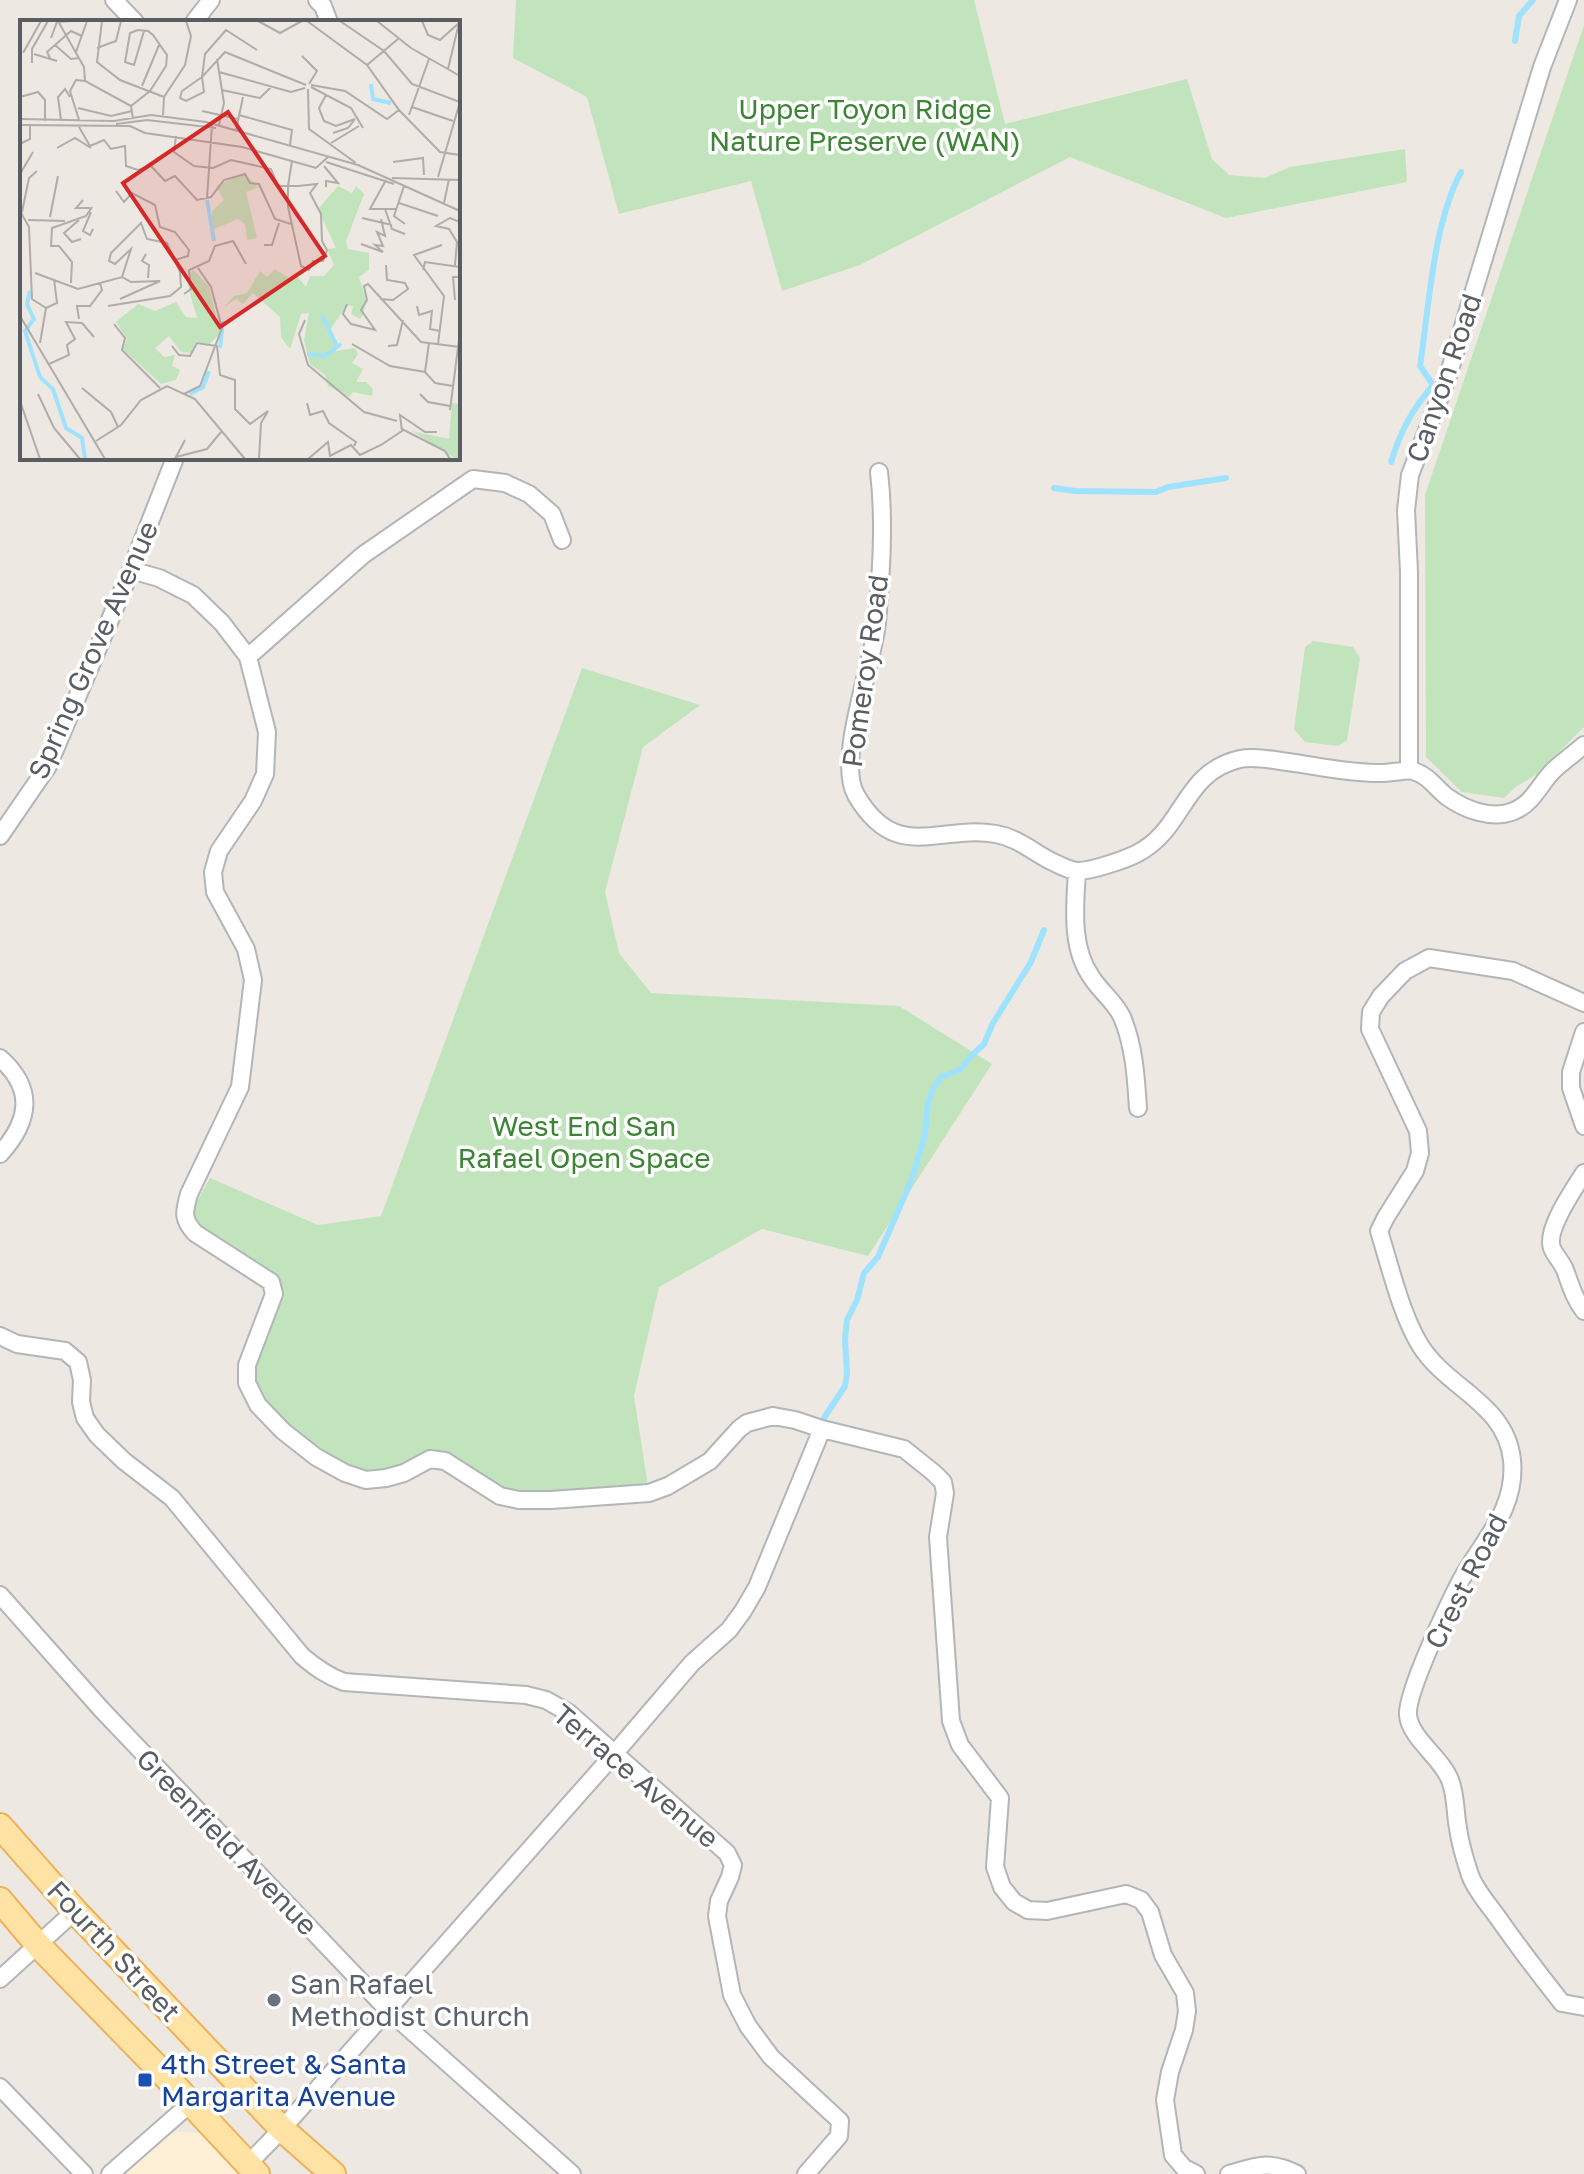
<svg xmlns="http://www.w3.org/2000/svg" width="1584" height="2174" viewBox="0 0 1584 2174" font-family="'Golos Text',sans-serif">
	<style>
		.commercial { fill: #fdefd5 }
		.green { fill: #c2e4bd }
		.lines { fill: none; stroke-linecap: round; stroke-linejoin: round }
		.stream { stroke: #9fe2fe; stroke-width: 6 }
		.street-casing { stroke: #b2b5b9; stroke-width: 20 }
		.primary-casing { stroke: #f0b057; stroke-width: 28 }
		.street { stroke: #fff; stroke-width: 16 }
		.primary { stroke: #fee3a4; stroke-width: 24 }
		.worship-dot { fill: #6b7280; stroke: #fff; stroke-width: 3 }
		.transit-dot { fill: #1a4fb4; stroke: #fff; stroke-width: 3 }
		.labels { text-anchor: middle; stroke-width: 7; stroke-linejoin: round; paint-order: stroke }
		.park-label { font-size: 28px; fill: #3c8535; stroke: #fff }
		.street-label { font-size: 28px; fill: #5a5e62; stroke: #fff }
		.worship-label { font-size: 28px; fill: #5b616d; stroke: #fff; text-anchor: start }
		.transit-label { font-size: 28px; fill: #164399; stroke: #fff; text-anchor: start }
		.inset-river { fill: none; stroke: #9fe2fe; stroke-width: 4 }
		.inset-road { fill: none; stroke: #aeadaa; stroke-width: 2 }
		.view { fill: #d62828; fill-opacity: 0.15; stroke: #d62828; stroke-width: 4 }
		.inset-edge { fill: none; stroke: #5a5e62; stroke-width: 4 }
	</style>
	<rect width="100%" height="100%" fill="#ede8e1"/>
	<path class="commercial" d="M174,2131l26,2 42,41h-119z"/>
	<path class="green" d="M516,0h458l31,124 182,-45 25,80 17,16 36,3 25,-11 115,-18 2,33 -181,36 -156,-61 -210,108 -78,26 -31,-110 -132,33 -32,-117 -74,-39z
		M1584,25v702l-48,48 -19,11 -13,12 -42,-6 -36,-35 -1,-262z
		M1313,641l40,6 7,11 -13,82 -9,6 -33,-4 -11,-13 11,-82z
		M582,668l118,37 -57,42 -38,145 14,61 32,40 248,13 93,58 -124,192 -106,-27 -103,58 -25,109 15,97 -149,3 -55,-35 -59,17 -70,-21 -69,-74 27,-89 -89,-72 25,-44 108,47 63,-9z"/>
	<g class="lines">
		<path class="stream" d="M1515,41l4,-25 14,-16
			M1391,462c10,-32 21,-52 42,-77l-13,-19c9,-59 13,-142 41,-194
			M1054,488l21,3 81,1 12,-5 58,-9
			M822,1421l23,-35 2,-12 -2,-35 2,-19 10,-20 7,-27 14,-16 34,-78 13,-45 3,-32 5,-13 8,-12 19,-7 10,-13 14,-13 9,-21 38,-61 13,-32"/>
		<g class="street-casing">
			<path id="street" d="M114,0l21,22
				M317,0l6,6 6,16
				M194,22l17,-22
				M879,472c6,50 2,101 -2,151 -4,41 -41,137 -21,172 40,69 83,29 140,39 23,4 39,20 59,29 6,3 17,8 23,8 13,0 46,-11 58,-17 49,-24 46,-82 104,-95 15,-3 32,1 48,3 29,4 60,11 90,11 10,1 28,-4 35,-2 15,4 22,16 33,25 19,14 46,24 68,15 20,-8 27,-30 42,-43 9,-8 19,-15 28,-23
				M131,570l28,8 34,17 29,28 26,34 19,75 -2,42 -12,27 -34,50 -6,21 2,20 31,57 7,31 -13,107 -51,107c-5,18 -7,25 6,39l76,49 3,12 -27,71v18l11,22 25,26 33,26 29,16 21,7 20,-2 18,-5 26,-14 15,2 55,35 19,4h32l98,-7 19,-7 42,-25 29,-32 8,-6 26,-7 22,4 27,9 82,20 30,24 9,9 2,11 -7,44 13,184 9,24 40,53 -5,69 7,20 12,15 14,8 19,1 79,-17 15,6 9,12 13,43 22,38 2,18 -3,19 -14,42 -5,28 8,55 11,13 12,6
				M248,657l115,-102 110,-76 32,4 24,11 23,20 10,26
				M1409,769v-197l-3,-62 4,-35 38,-99 94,-309 26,-67
				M0,836l48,-70 83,-196 44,-112
				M1077,871c-2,35 -7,77 15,107 9,14 23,24 30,39 12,28 14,60 16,91
				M1584,1003l-71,-32 -84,-13 -24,13 -24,25 -10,16 -1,17 48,102 2,22 -5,18 -29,46 -7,14c11,35 22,83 41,114 27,44 86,58 92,115 5,49 -29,80 -51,120 -12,23 -55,113 -53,135 2,23 33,42 42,65 6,14 5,33 8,48 2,15 7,32 12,47 5,14 17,28 26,40 21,30 43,59 66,88l22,4
				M1584,1032l-13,40v16l13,38
				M0,1058c35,31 30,63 0,96
				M1584,1173c-10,16 -39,57 -32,75 3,8 10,14 13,22 6,16 9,28 19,41
				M0,1336l17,8 48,7 13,11 4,18 -1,22 4,16 12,17 27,26 48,37 130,158c13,11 25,20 42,26l182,13 20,5 23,13 158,140 6,12 -3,12 -11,24 -2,15 15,79 16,31 23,31 69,64 -1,15 -33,38
				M0,1595l102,115 285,299 185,165
				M0,1979l75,-68
				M0,2087l84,87
				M248,2164l34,-35 333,-376 77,-90 37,-33 14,-19 14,-24 65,-158
				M110,2174l81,-71
				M1229,2174c28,-8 41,-14 68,0"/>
		</g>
		<g class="primary-casing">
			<path id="primary" d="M0,1826l75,85 207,218 51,45
				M0,1900l38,45 118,121 101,108"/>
		</g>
		<use href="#street" class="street"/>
		<use href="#primary" class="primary"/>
	</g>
	<circle class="worship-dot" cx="274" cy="2000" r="8"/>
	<rect class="transit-dot" x="137" y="2072" width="16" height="16" rx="4"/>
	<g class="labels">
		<g class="park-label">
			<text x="865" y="119">Upper Toyon Ridge<tspan x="865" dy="32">Nature Preserve (WAN)</tspan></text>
			<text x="584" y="1136">West End San<tspan x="584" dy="32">Rafael Open Space</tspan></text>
		</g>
		<g class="street-label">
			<text transform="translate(1444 378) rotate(-71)" y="10">Canyon Road</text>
			<text transform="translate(93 650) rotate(-66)" y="10">Spring Grove Avenue</text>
			<text transform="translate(865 671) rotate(-82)" y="10">Pomeroy Road</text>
			<text transform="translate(1466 1581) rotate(-63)" y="10">Crest Road</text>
			<text transform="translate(636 1776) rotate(40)" y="10">Terrace Avenue</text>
			<text transform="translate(227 1842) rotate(46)" y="10">Greenfield Avenue</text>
			<text transform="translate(114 1951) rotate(47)" y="10">Fourth Street</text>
		</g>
		<g class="worship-label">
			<text x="290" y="1994">San Rafael<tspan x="290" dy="32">Methodist Church</tspan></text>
		</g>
		<g class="transit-label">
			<text x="161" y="2074">4th Street &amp; Santa<tspan x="161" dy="32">Margarita Avenue</tspan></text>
		</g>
	</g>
	<g transform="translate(20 20)">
		<rect width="440" height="440" fill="#ede8e1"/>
		<path d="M223,154l16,13 -13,5 11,46 -10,2 -2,-16 -7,-5 -26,11v-19l12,-11 -8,-14zM318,166l14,7 4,-7 8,8 -18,47 2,8 21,4v17l-10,7 7,23 -3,15 -3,4 -9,-5 2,-8 -6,-1 -17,25 6,21 19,-3 3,6 -6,9 11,6 -7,13h10l7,7 -1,7 -19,-4 -4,5 -21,-11 -3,-11 -15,-11 -6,-24 5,-27 -8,1 -11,35 -9,-12 -1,-20 -27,-24 -10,11 -7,-5 -12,8 10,-11 13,-3 13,-22 7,6 8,-8 17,11 6,-3 8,10 4,-11h14l10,-11 -7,-16 9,-1 -18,-39zM173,249l16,18 11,46 -12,13 -12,-5 -3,12 -12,-1 -12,-16 -14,12 9,9 11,-2 -3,11 8,4 -4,10 -15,4 -38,-35 4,-10 -11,-17 22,-18 17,7 21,-9 10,15 11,1 -10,-36zM432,383l8,1v54l-4,1 -44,-28 37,8z" fill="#c2e4bd"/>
		<path class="inset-river" d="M351,64l2,15 18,4M187,180l7,41M10,271l-3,13 7,15 -9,12 15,46M302,295l15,31M200,328l3,-27M287,334l18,2 16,-12M20,357l13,12 13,39 16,10 3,21M170,374l13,-7 6,-16"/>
		<path class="inset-road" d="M38,1l26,46 1,14 46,25 2,13M82,1l-5,41 23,18 44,17M238,1l22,12 22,-12M287,1l60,44 32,45 41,42 20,3M320,1l44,30 28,33 48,18 -22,75M357,1l34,27 49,28M402,1l6,14 12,5 19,-17 -11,46M31,18l6,-16 14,-1M35,25l16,14 8,-1M77,28l19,-7 5,-20M237,30l-31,-20 -21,24 -3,23 2,15 -18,9 -6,-3 2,-7 20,-14 23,-25 81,33M56,32l11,-31M3,33l18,-32M14,34l23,7M282,36l15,15 -8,13M30,38l-3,-6 24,-21 11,5M197,39l7,44 -5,22M12,43v-14l16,-28M347,45l31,-26M199,52l72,20 14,-4M291,65l34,6 42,28 12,-9M122,66l17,-41M291,67l40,21 12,20M288,69l1,40 47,34M202,70l38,8 12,-12M306,75l-7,13 5,13 12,5 19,-7M0,77l18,-5 7,8v21M111,86l19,-15 16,-25 1,-11 -14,-20 -5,-4 -10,-1 -8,3 -5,29 9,3 10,-34M392,87l41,14M58,88l33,8 21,-5M182,91l36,8M143,95l1,-18 21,-32 6,-29 -5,-15M219,95l53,15 -2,15M389,95l20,-56M0,99l94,2 37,-6 55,7 152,43 102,46M41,100l-3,-23 7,-8 5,8M59,100l-9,-29 6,-11 9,1M96,104l31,-4 69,8M0,105l110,1 15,7 97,14 74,21 12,-11M59,107l11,19 14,-6 7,9 14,-3 1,20 12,4 13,-4 14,15 10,-5 22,24 14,-3 13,-17 21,-6 5,9 9,1 16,35 16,5M216,110l7,-33M313,113l15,-5 7,-9M156,116l-2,16 20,14 19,2 18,-8 40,9 7,17h20l19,-2 -7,9 11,21 1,27 5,9 -4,11h-10l-4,9 -8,-4 -13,-59v-21l4,-25M311,123l28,-17M0,124l10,-5v-13M37,128l18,-10 16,10M306,142l68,22M373,142l30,-4 1,17M304,146l14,17 -12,-2v6M0,154l13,-22M372,158l68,2M366,160l-16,29h26M384,166l-10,30 11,8M96,171l8,11 8,-9 23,12 5,22 15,5 14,18 -1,6 -13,4M187,178l5,-73M63,180l-7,8h14M379,183l39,13M424,183l5,-24M365,189l7,20 13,5M0,191l9,16 3,72 14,9M2,192l7,-34 8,-7M71,192l-8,19 7,4 3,-6M30,197l8,-41M342,198l30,7M8,200l37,1M59,200l-15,13 8,9 9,-3M341,224l22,8 -8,-7 8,1 -6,-14 8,4 -4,-17M244,225h8l7,-22M126,234l-4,7 7,4 -1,13M435,245l2,-23 -8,-13 -13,-3 14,-8 10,4M403,250l2,-8 35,5M15,253l43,16 44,-12 9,5 29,-1 -40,18M51,263l1,-21 -13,-16h-8l1,-18 34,-12 6,-9M164,274l7,-5 -2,-19 20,-9 6,-15 18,-5 13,23M360,279l13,1 15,-11 -3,-6 -18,-3 -1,-15M435,280l-2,-23h7M327,284l-4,10 8,10 24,6 -14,-20 6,-10 -3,-14 4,-2 53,58 39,5M88,286l62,-10 11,-9 -1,-15 -13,-29 -20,-4 -6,-16 -30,30 -2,8 6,3 16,-15 -9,28M397,286l2,9 13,-4 -2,18 10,2M26,288l11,-5 -3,-24M0,296l85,143M59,299l-2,-13h13l12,-16 -2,-7M285,300l-6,14 9,31 56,47 33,9M94,304l11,14 -3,12 38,38M20,323l6,-35M332,324l38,22 35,6 10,11 18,3M418,324l6,-48 -30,-41 28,-10M152,326l7,9 11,1 7,-13 20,3 3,29 15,5v29l15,15 18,-13 -7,12 -2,36M368,326l9,-1 6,-25M29,344l20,-9 -2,-10 8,-6 -9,-17 16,1 12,14M405,352l4,-29M62,368l29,24 7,15M18,374l16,34 26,31M164,374l16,-8 22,-58 -11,-41 -13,-19M400,374l8,8 22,4M0,381l20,58M287,383l3,12 13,-4 6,12 27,19 -2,4M430,390l10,-78M382,409l43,22 5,8M165,420l-9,17 31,-8 14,-17M76,421l25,-16 20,-25 26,-14 28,13 50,60M288,439l20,-17 2,14 21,-11 9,10 21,-10 21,-14 -2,-16 25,17h12"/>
		<path class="view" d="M208,92l97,144 -105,71 -97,-144z"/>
		<rect width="440" height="440" class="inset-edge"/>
	</g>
</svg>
